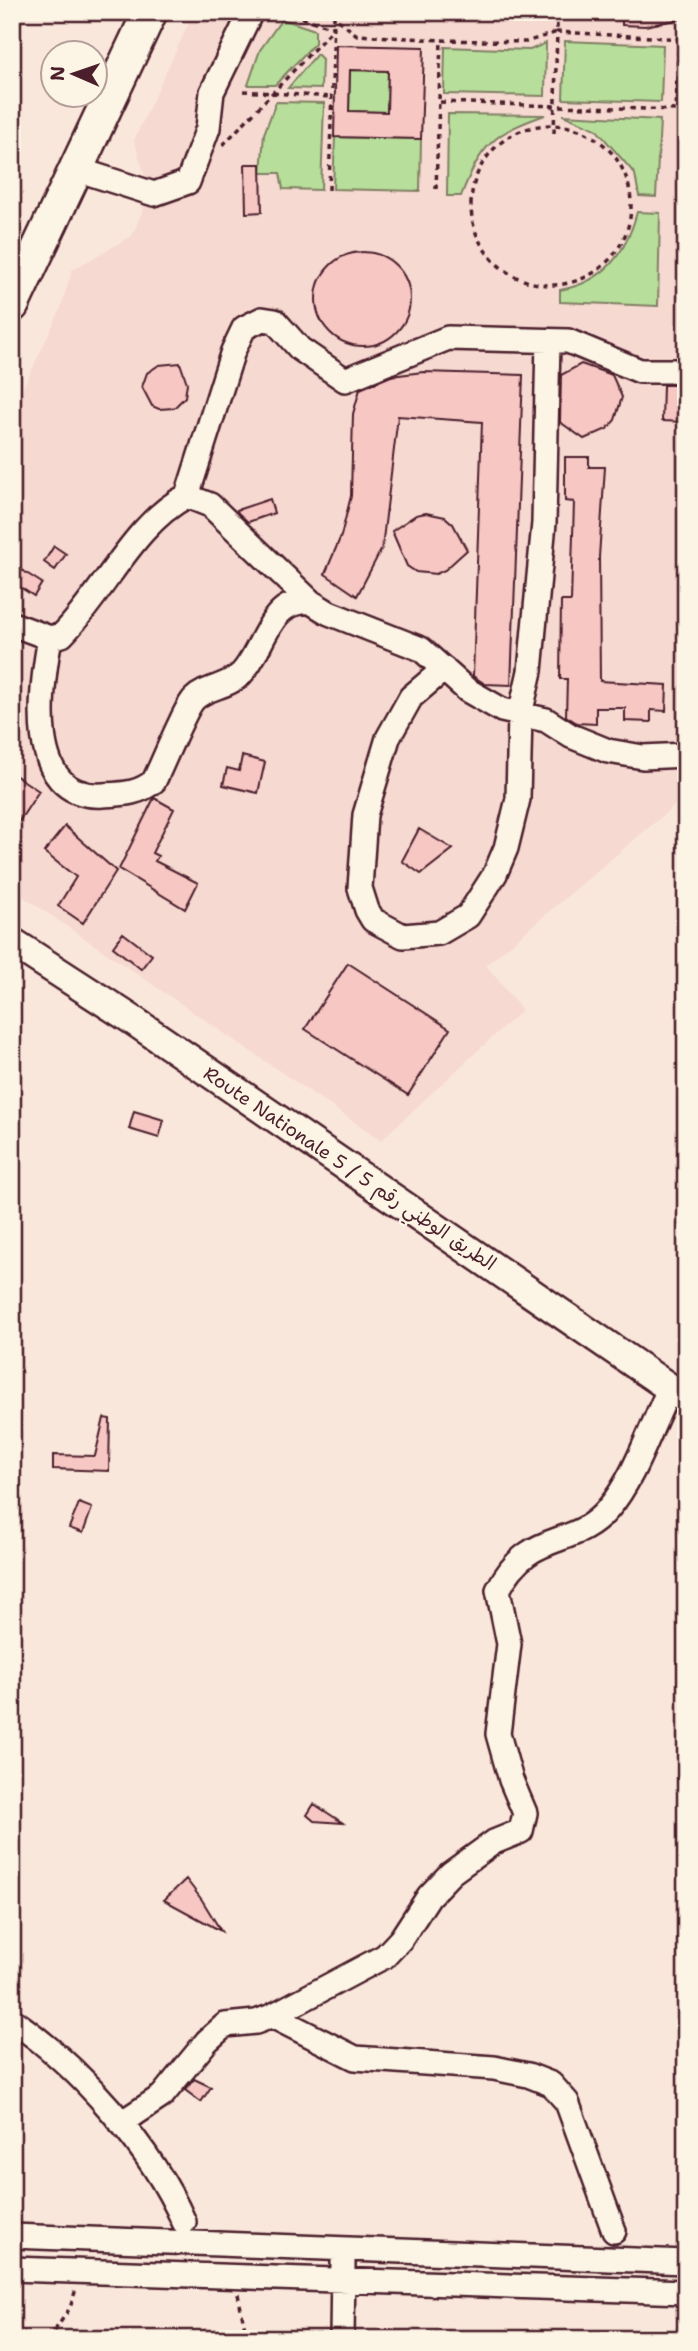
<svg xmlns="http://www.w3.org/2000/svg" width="698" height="2351" viewBox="0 0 698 2351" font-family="'Shantell Sans','Playpen Sans Arabic',sans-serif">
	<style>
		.built { fill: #f6d9d1 }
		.green { fill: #b7df9b; stroke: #807f63; stroke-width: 2 }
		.building { fill: #f7c7c4; stroke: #4a1f2b; stroke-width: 2; fill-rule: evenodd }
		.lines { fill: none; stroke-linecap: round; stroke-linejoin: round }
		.minor-casing { stroke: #4a1f2b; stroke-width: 28 }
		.major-casing { stroke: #4a1f2b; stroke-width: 33 }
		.highway-casing { stroke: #4a1f2b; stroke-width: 38 }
		.path { stroke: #4a1f2b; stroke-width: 3.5; stroke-dasharray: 5 5; stroke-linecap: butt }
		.minor { stroke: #fcf5e5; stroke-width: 23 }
		.major { stroke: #fcf5e5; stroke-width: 28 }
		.highway { stroke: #fcf5e5; stroke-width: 33 }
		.labels { text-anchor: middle; stroke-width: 5; stroke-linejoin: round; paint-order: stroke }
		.street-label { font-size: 19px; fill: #4a1f2b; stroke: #fcf5e5 }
	</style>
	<rect width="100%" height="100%" fill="#fae7db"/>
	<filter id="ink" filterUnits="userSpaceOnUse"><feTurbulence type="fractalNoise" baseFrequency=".0143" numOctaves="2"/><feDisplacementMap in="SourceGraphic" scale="14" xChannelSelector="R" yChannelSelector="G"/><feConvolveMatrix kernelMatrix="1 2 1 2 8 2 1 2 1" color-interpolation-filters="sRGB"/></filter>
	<g filter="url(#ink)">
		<path class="built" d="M194,12h492v784l-200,169 36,45 -141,130 -369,-251v-477l48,-102 12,-40 60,-34 11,-26 2,-34 -11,-36z"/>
		<path class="green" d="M282,19l33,11v13l-40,42h-27l12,-35z
			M565,41l98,4 -2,57 -98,-3z
			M546,43l-1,53 -101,-2 1,-47 85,3z
			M317,54l5,5 -1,30 -33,-1z
			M350,70l38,1 -1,41 -38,-1z
			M276,102l48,1 -3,87 -38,-1 -3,-16h-19l3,-39z
			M448,114l97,1c-51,18 -64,29 -84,81h-14z
			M563,115l97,5 -4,77 -17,-1 -4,-22 -39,-45z
			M335,137l86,2 -1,52 -87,-2z
			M637,212l23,1 -2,93 -98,-4v-12c44,-8 66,-36 77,-78z"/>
		<path class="building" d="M622,12h58l1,7 -36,7 -23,-1z
			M336,45l88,2 -3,92 -87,-2zM350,70l38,1 -1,41 -38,-1z
			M245,164h16l1,48 -16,1z
			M316 299a47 47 0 1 1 94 0a47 47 0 1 1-94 0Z
			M180,363l7,20 -2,14 -11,11 -15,1 -7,-3 -10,-19 5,-14 12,-8z
			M581,364l31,11 10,22 -7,23 -8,9 -23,10 -24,-17 1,-47z
			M423,372l100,3 -12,310 -26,-1 -12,-8 9,-254 -84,-6 -16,132 -25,48 -32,-22 16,-38 10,-40 2,-82 7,-25 31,-13z
			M663,385h22l1,37 -24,-1z
			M565,457h24v10h16l-6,90 1,124 67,4 -1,26 -15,-1v12l-26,-1v-13h-29v16l-19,-1 -11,-7 1,-37h-7l1,-78h10l3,-99 -9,-1z
			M270,499l4,14 -26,9 -10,-9 -1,-3z
			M426,513l19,4 8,7 14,26 -22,20 -9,4 -20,-2 -9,-6 -15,-35 24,-16z
			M54,546l12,8 -11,16 -11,-8z
			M12,564l30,19 -8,13 -22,-14z
			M242,756l23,6 -7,31 -35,-8 4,-17 12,3z
			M12,773l27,18 -27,41z
			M154,798l20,11 -22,44 6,3 -3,5 43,22 -13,26 -66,-40z
			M65,826l51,45 -33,52 -25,-17 18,-29 -32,-25z
			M419,829l34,20 -32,25 -19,-13z
			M123,933l29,22 -11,14 -28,-22z
			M348,963l102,66 -42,66 -103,-66z
			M134,1111l30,9 -5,18 -30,-9z
			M104,1418l6,1 -1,52 -56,-2v-14l42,1z
			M79,1503l13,5 -9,25 -14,-5z
			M314,1804l29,19 -29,-2 -7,-6z
			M186,1879l16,21 19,31 -57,-31z
			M194,2079l17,8 -10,15 -16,-12z"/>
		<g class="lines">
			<g class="minor-casing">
				<path id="minor" d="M76,169l78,25 34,-12 20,-54 4,-36 39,-80
					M187,496l23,9 101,97 18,11 92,36 46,41 35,20 44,10 25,16 37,15 35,6 43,-2
					M12,624l38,14 12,-3c42,-42 72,-112 125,-139l46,-145 11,-23 18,-9 13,2 25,28 45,31 103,-42 120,3 72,30h46
					M50,638c-9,49 -26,162 53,157 19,-1 36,-1 51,-14 8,-16 31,-73 40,-82 12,-12 34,-12 47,-25 24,-25 27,-76 70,-72
					M444,669l-33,28 -23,41 -23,77 -5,73 7,22 6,10 30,16 36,-3 29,-17 27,-42 11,-26 12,-49 2,-84 10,-44 14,-148 4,-182
					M272,2016l83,42 139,10 34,7 23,9 16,18 47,129
					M12,2020c67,46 140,128 172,202
					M121,2123l41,-27 45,-55 18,-16 31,-3 16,-6 113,-60 16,-17 28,-43 22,-23 43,-31 27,-11 4,-18 -14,-33 -13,-46 11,-90 -11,-54c32,-63 75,-39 110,-81 27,-31 43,-83 62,-121
					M12,2236l674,26
					M12,2269l674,23
					M342,2339l1,-76"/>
			</g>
			<g class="major-casing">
				<path id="major" d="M12,942l119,77 555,380"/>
			</g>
			<g class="highway-casing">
				<path id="highway" d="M12,305l138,-293"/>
			</g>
			<path class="path" d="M334,12v5l23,18 84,5
				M243,91l88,6
				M440,102l235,8 4,-71
				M471 205a80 80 0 1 1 160 0a80 80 0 1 1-160 0Z
				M554,133l3,-101 129,7
				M223,145l111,-117 -51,-16
				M436,189l5,-149 85,2 31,-10v-20
				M329,190l5,-173
				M238,2294l9,45
				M49,2339l21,-31 6,-19"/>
			<use href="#minor" class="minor"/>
			<use href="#major" class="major"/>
			<use href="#highway" class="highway"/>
		</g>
	</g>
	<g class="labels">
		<g class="street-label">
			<text transform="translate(350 1168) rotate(34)" y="7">Route Nationale 5 / الطريق الوطني رقم 5</text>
		</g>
	</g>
	<rect width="698" height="2351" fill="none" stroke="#fcf5e5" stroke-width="42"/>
	<rect x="21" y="21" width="656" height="2309" fill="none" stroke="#4a1f2b" stroke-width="2.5" filter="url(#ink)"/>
	<g transform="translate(74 74) rotate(272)"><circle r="33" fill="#fcf5e5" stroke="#b59f9b" stroke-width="2"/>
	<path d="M0-5L12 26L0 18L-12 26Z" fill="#4a1f2b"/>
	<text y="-10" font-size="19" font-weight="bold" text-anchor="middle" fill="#4a1f2b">N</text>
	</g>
</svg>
